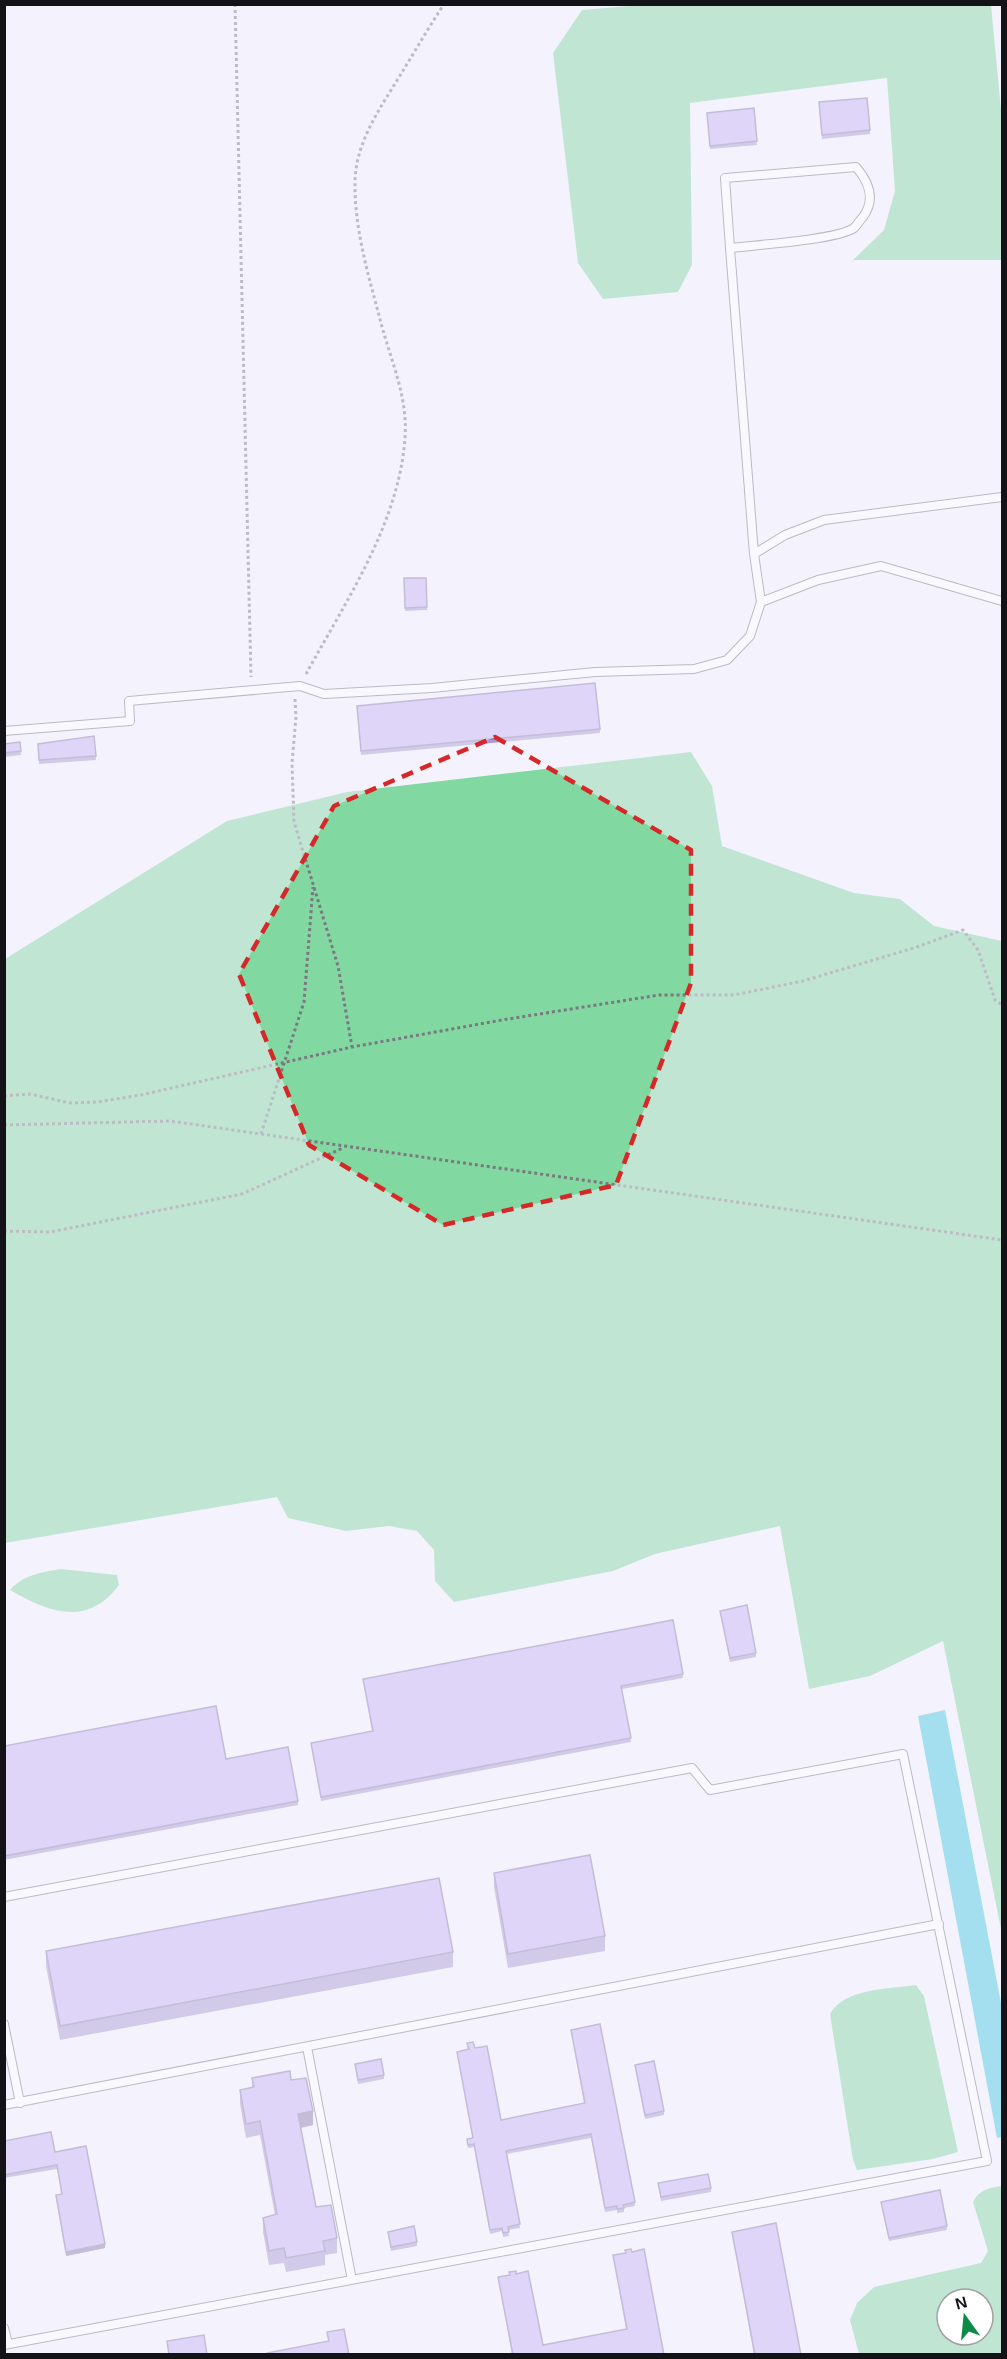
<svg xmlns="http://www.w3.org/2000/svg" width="1007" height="2359" viewBox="0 0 1007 2359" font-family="Arial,sans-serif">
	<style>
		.forest { fill: #81d8a1; fill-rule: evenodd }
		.water { fill: #43c8de }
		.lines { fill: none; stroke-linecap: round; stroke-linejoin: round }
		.lane-casing { stroke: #787680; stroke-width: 10 }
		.path { stroke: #7a7980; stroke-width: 3; stroke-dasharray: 3 3; stroke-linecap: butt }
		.lane { stroke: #fff; stroke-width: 8 }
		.wall { fill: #a899d1 }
		.shaded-wall { fill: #887daa }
		.building { fill: #c3b2f3; stroke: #887daa; stroke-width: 1.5 }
		.marked { fill: none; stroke: #d62828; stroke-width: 4.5; stroke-dasharray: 12 8; stroke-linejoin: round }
	</style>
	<rect width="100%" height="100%" fill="#f4f2fd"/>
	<path class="forest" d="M640,5h351l11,115v140h-149l31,-30 11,-39 -8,-113 -197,25 2,162 -14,27 -75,7 -25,-36 -25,-210 29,-43z
		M691,752l21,34 10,60 132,47 46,6 34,27 68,15v993l-59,-293 -73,35 -61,13 -29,-163 -125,28 -42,17 -159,31 -19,-21 -1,-31 -17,-19 -28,-5 -43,5 -58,-13 -11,-21 -272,46v-584l222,-138 120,-29z
		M61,1569l56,6 2,10c-31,42 -70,28 -109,5 13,-15 32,-18 51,-21z
		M916,1985l8,11 34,156 -25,7 -76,11 -4,-10 -23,-146c14,-26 60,-25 86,-29z
		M1002,2186v168h-143l-9,-34 7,-17 17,-16 107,-24 7,-12 -15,-49c7,-13 16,-14 29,-16zM947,2299h36v36h-36z"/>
	<path class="water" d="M945,1710l57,298v129l-5,1 -79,-422z"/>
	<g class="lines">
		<g class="lane-casing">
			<path id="lane" d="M754,554l31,-19 39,-15 178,-23
				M761,602l57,-22 63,-14 121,35
				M4,731l126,-10 -1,-20 171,-15 24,8 108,-6 163,-16 99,-3 33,-9 23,-24 11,-34 -7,-48 -24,-306c25,-3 106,-8 124,-20 3,-3 6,-8 9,-11 13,-18 6,-35 -7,-50l-131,11 5,70
				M4,1897l688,-129 18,22 193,-36 84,407 -983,184
				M4,2024l16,79
				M307,2047l45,233
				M4,2105l935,-181
				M4,2328l4,16"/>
		</g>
		<path class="path" d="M235,4l16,673
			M306,674c40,-73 93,-151 99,-236 3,-41 -14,-77 -24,-115 -12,-46 -27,-94 -26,-142 1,-40 26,-74 46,-107 14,-23 28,-47 43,-70
			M295,699l1,18 -4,46 2,59 44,144 14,81
			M4,1096l26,-2 40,9 27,-1 44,-7 211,-48 150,-27 157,-25h75l69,-14 114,-34 46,-17 15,20 17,50 7,5
			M4,1125l166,-4 832,119
			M261,1134l43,-132 9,-115
			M4,1231l46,1 192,-38 101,-46"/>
		<use href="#lane" class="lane"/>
	</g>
	<path class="wall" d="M819,106l51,24v4l-48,5z
		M754,108l3,37 -47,4 -3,-36z
		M404,578h22l1,32 -22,1z
		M357,709l243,20v4l-239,22z
		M20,742l1,13 -17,2v-13z
		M38,744l58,12v4l-57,4z
		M720,1611l36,42v4l-26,5z
		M683,1674v4l-61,11 9,53 -310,59 -10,-58 61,-12 -9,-52z
		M4,1746l222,13 72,42v4l-294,55z
		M494,1873l111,63v15l-97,17 -14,-81z
		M46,1951l407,1v15l-393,73 -14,-74z
		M571,2030l64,172v4l-11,2v4l-7,1v-3l-12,2 -14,-74 -84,16 13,74 -12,2 1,6 -6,1 -1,-6 -12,3 -16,-87 -6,1 -1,-9 6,-1 -16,-86 11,-2 -1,-7 8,5 26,72 83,-17z
		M355,2064l29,11v4l-26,5z
		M635,2065l29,46v4l-19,4z
		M252,2078l39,2 22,45 -12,3 15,79 21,31v15l-12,2v10l-39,7 -2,-9 -15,2 -6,-33v-14l12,-3 -15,-80 -14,3 -6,-34v-14l12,-3z
		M4,2141l51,11 50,96 -39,8 -10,-58v-3l6,-1 -5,-25 -53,9z
		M658,2183l53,5v4l-50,9z
		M881,2202l66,24v4l-58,11z
		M388,2232l29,10v4l-26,5z
		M732,2232l69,123h-47z
		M613,2255l51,100h-152l-14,-78 12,-2 33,70 83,-16z"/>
	<path class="shaded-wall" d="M313,2111v14l-15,3v-14z
		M105,2244v4l-39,8v-4z"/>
	<path class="building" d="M867,98l3,32 -48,5 -3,-33z
		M754,108l3,33 -47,5 -3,-33z
		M404,578h22l1,29 -22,1z
		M595,683l5,46 -239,22 -4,-45z
		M94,736l2,20 -57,4 -1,-16z
		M20,742l1,9 -17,2v-9z
		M747,1605l9,48 -26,5 -10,-47z
		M673,1620l10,54 -62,12 10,52 -310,59 -10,-54 62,-12 -10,-52z
		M216,1706l10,53 62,-12 10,54 -294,55v-110z
		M590,1855l15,81 -97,18 -14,-81z
		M439,1878l14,74 -393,74 -14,-75z
		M600,2024l35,178 -12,3 1,3 -7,1v-3l-12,2 -14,-74 -85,17 14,73 -12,3 1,5 -6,1 -1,-5 -12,2 -16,-86 -6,1 -1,-6 6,-1 -16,-86 12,-3 -2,-6 6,-1 2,6 12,-2 14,74 84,-17 -14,-73z
		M381,2059l3,16 -26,5 -3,-16z
		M654,2061l10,50 -19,4 -10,-50z
		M290,2071l1,9 15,-2 7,33 -15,3 18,93 15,-2 6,33 -14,3 2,10 -39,7 -2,-10 -15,3 -6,-33 14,-4 -17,-93 -14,3 -6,-34 14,-3 -2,-9z
		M51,2132l4,20 31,-6 19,98 -39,8 -10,-57 6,-1 -5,-29 -53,10v-34z
		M708,2174l3,14 -50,9 -3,-14z
		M940,2190l7,36 -58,12 -8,-36z
		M776,2223l25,132h-46l-23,-123z
		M414,2226l3,16 -26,5 -3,-15z
		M631,2249l1,3 12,-3 20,106h-151l-15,-78 12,-2 -1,-3 7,-1v3l12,-3 15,74 84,-16 -14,-74 13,-2 -1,-3z
		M344,2329l5,26h-82v-2l62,-12 -2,-9z
		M204,2335l3,20h-38l-2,-14z"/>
	<path d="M0 0H1007V2359H0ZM495,737l196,113v133l-75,202 -173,40 -134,-80 -70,-171 95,-168z" fill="#f4f2fd" fill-opacity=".55" fill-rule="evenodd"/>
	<path class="marked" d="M495,737l196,113v133l-75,202 -173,40 -134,-80 -70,-171 95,-168z"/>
	<rect width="1007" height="2359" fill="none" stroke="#131216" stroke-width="12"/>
	<g transform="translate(965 2317) rotate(345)"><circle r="28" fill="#ffffff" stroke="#a1a0a2" stroke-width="1.5"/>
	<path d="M0-4.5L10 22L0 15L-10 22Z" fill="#0b8b47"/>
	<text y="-9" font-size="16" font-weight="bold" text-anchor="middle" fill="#131216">N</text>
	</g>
</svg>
